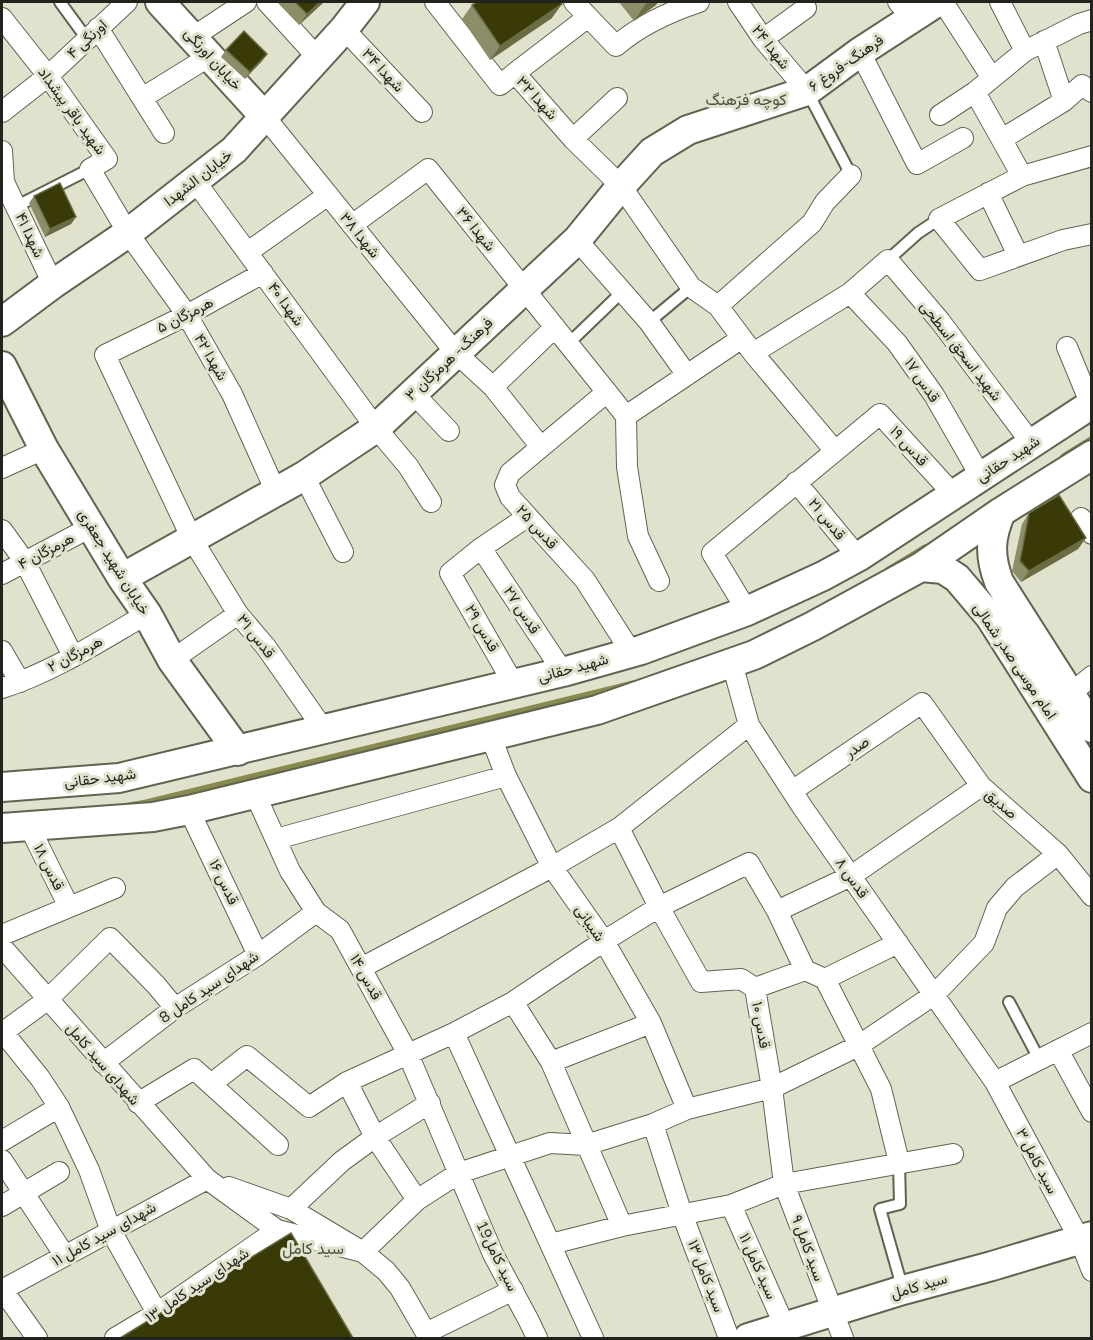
<svg xmlns="http://www.w3.org/2000/svg" width="1093" height="1340" viewBox="0 0 1093 1340" font-family="Mulish,Vazirmatn,sans-serif">
	<style>
		.lines { fill: none; stroke-linecap: round; stroke-linejoin: round }
		.stream { stroke: #888b4d; stroke-width: 5 }
		.lane-casing { stroke: #626351; stroke-width: 14 }
		.street-casing { stroke: #626351; stroke-width: 22 }
		.secondary-casing { stroke: #626351; stroke-width: 32 }
		.lane { stroke: #fff; stroke-width: 10 }
		.street { stroke: #fff; stroke-width: 20 }
		.secondary { stroke: #fff; stroke-width: 28 }
		.wall { fill: #8c8e6a }
		.shaded-wall { fill: #6b6c43 }
		.building { fill: #393a08; stroke: #6b6c43; stroke-width: 1.5 }
		.labels { text-anchor: middle; stroke-width: 6; stroke-linejoin: round; paint-order: stroke }
		.street-label { font-size: 15px; fill: #22231c; stroke: #e0e2cd }
		.neighbourhood-label { font-size: 16px; fill: #505140; stroke: #e0e2cd }
	</style>
	<rect width="100%" height="100%" fill="#e0e2cd"/>
	<g class="lines">
		<path class="stream" d="M1063,456l29,-18
			M887,570l38,-23
			M129,805l17,-3 487,-119"/>
		<g class="lane-casing">
			<path id="lane" d="M60,2l27,37
				M808,93l43,82
				M17,206l73,-37
				M888,260l30,-27 21,-14
				M649,322l42,-35
				M568,344l54,-52
				M1009,1002l30,57
				M899,1162l1,42 -20,5 23,81"/>
		</g>
		<g class="street-casing">
			<path id="street" d="M267,2l51,56
				M435,2l65,83 15,-12 58,66 48,47 70,101 27,19 35,47 82,98
				M574,2l42,44c24,-21 53,-34 83,-44
				M738,2l25,37 44,52
				M898,2l13,15
				M943,2l49,76
				M1000,2l25,49
				M2,18l46,58 59,83 -17,10 38,64 59,82 45,79 44,98
				M98,28l66,105
				M344,29l78,83
				M193,37l53,-35
				M763,39l43,-31
				M1044,41l20,60
				M860,52l57,112 46,-26
				M515,73l73,-56
				M975,92l47,84
				M142,98l68,-42
				M2,112l46,-36 79,-74
				M940,115l35,-23 50,-41 54,-27 13,-4
				M265,117l190,235 38,35 48,60
				M573,139l44,-41
				M1002,139l62,-38 18,-16 10,7
				M2,151l2,31 49,102
				M1092,156l-70,20 -83,43 41,51 83,-30 29,-6
				M195,181l181,247 32,38 23,36
				M988,193l30,62
				M352,225l76,-56 198,247 1,51 11,69 21,45
				M577,240l72,82 38,53
				M248,252l80,-57
				M263,273l-76,42 -82,40 87,184 46,75 28,33 58,83
				M850,293l47,50 37,52 47,82
				M718,306l94,-83 13,-21 26,-27
				M1067,347l24,58
				M753,353l97,-60 38,-33 52,61 92,123
				M493,387l62,-60
				M607,392l-97,81 -5,12 5,12 75,83 46,72
				M413,393l36,38
				M626,416l116,-78
				M2,468l42,-19
				M304,476l39,76
				M796,482l62,75
				M1081,518l11,16
				M2,530l23,32 48,94
				M481,548l82,124
				M2,574l89,-47
				M747,611l-35,-58 168,-139 73,80
				M2,651l18,31
				M172,660l66,-46
				M732,663l17,62 54,83 192,274 85,158 12,31
				M513,683l-63,-110 31,-25 46,-31
				M2,688c51,-16 98,-47 145,-74
				M1070,694l22,-18
				M491,737l15,39 46,91 52,74 47,82 36,86
				M792,791l130,-88 59,83 77,68 34,42
				M255,794l35,77 26,41 24,18 68,124 85,200 36,67 8,17
				M189,810l69,145
				M29,826l40,81
				M619,828l40,79 42,75 40,-3 14,9 17,100 12,96 59,154
				M276,839l230,-63
				M777,911l74,-35 130,-90
				M2,935l113,-47
				M2,947l205,232 70,51 86,22
				M361,968l191,-101 67,-39 130,-103
				M825,979l73,-36
				M755,988l50,-18 20,9 56,110 18,73
				M513,1002l38,60 71,164
				M3,1032l37,46 19,29 30,63 22,61 46,82
				M2,1033l45,-33 63,-62 46,47 19,23
				M454,1033l139,305
				M1058,1050l34,62
				M551,1062l100,-39
				M103,1063l72,-55 83,-53 58,-43
				M347,1082l28,55 42,63
				M995,1082l97,-49
				M211,1084l36,-28 62,51 38,-25 107,-49 59,-31 91,-61 55,-34 90,-44 28,48 28,59
				M138,1103l56,-34 84,76
				M653,1124l29,90 47,124
				M2,1141l57,-34
				M2,1160l63,96
				M229,1187l62,22 72,43 23,19 14,17 26,45 6,5
				M731,1205l54,122
				M2,1206l57,-34
				M291,1209l51,-48 33,-24 55,-34
				M551,1244l71,-18 109,-21 53,-21 169,-30
				M363,1252l54,-52 42,-27 91,-30 36,2 67,-21 34,-15 85,-21 86,-42 77,-52 49,-51 13,-35 18,-21 43,-33
				M2,1289l35,49
				M2,1290l205,-111
				M426,1333l87,-43
				M115,1338l42,-25 120,-83"/>
		</g>
		<g class="secondary-casing">
			<path id="secondary" d="M160,2l105,115
				M2,322l51,-38 75,-51 106,-83 110,-121 21,-27
				M2,366l42,83 78,129 25,36 25,46 66,91
				M1001,512c-11,26 -12,43 -2,70l93,146
				M921,567l22,2 14,9 33,39 102,161
				M122,578l182,-102 72,-48 201,-188 44,-54 31,-34 36,-22 119,-39 53,-39 77,-50
				M2,787l117,-9 444,-106 78,-22 106,-39 76,-35 35,-19 234,-153
				M2,828l151,-11 36,-7 408,-100 157,-55 59,-29 108,-59 80,-55 91,-57
				M748,1338l155,-48 89,-24 100,-30"/>
		</g>
		<use href="#lane" class="lane"/>
		<use href="#street" class="street"/>
		<use href="#secondary" class="secondary"/>
	</g>
	<path class="wall" d="M279,2h45l-25,23 -21,-22z
		M619,2h39l-2,3 -22,16z
		M472,5l80,13 -62,42 -28,-41z
		M226,50l41,4 -5,7 -17,18 -24,-22z
		M34,196l42,21 -5,7 -26,13 -16,-34z
		M1029,513l57,25 -8,11 -57,33 -9,-11 10,-47z"/>
	<path class="shaded-wall" d="M320,2h4l-25,23 8,-11z
		M647,2h11l-2,3 -22,16z
		M562,4l-10,14 -62,42 10,-14z
		M267,54l-5,7 -17,18 5,-7z
		M76,217l-5,7 -26,13 5,-8z
		M1086,538l-8,11 -57,33 8,-11z"/>
	<path class="building" d="M295,2h25l-13,12z
		M477,2h83l2,2 -62,42 -28,-41z
		M244,31l23,23 -17,18 -24,-22z
		M60,183l16,34 -26,12 -16,-33z
		M1059,495l27,43 -57,33 -9,-10 9,-48z
		M291,1233l62,105h-233z"/>
	<g class="labels">
		<g class="street-label">
			<text transform="translate(87 39) rotate(-43)" y="5">اورنگی ۴</text>
			<text transform="translate(771 47) rotate(52)" y="5">شهدا ۲۴</text>
			<text transform="translate(213 59) rotate(48)" y="5">خیابان اورنگی</text>
			<text transform="translate(846 63) rotate(-35)" y="5">فرهنگ-فروغ ۶</text>
			<text transform="translate(383 70) rotate(47)" y="5">شهدا ۳۴</text>
			<text transform="translate(537 98) rotate(48)" y="5">شهدا ۳۲</text>
			<text transform="translate(72 111) rotate(54)" y="5">شهید باقر پیشداد</text>
			<text transform="translate(198 178) rotate(-38)" y="5">خیابان الشهدا</text>
			<text transform="translate(476 229) rotate(51)" y="5">شهدا ۳۶</text>
			<text transform="translate(30 235) rotate(65)" y="5">شهدا ۴۱</text>
			<text transform="translate(360 235) rotate(51)" y="5">شهدا ۳۸</text>
			<text transform="translate(286 304) rotate(54)" y="5">شهدا ۴۰</text>
			<text transform="translate(185 315) rotate(-27)" y="5">هرمزگان ۵</text>
			<text transform="translate(961 351) rotate(52)" y="5">شهید اسحق اسطحی</text>
			<text transform="translate(211 357) rotate(60)" y="5">شهدا ۴۲</text>
			<text transform="translate(449 359) rotate(-43)" y="5">فرهنگ- هرمزگان ۳</text>
			<text transform="translate(922 380) rotate(56)" y="5">قدس ۱۷</text>
			<text transform="translate(909 446) rotate(48)" y="5">قدس ۱۹</text>
			<text transform="translate(1008 459) rotate(-33)" y="5">شهید حقانی</text>
			<text transform="translate(827 519) rotate(51)" y="5">قدس ۲۱</text>
			<text transform="translate(537 527) rotate(48)" y="5">قدس ۲۵</text>
			<text transform="translate(46 551) rotate(-28)" y="5">هرمزگان ۴</text>
			<text transform="translate(114 562) rotate(58)" y="5">خیابان شهید جعفری</text>
			<text transform="translate(522 610) rotate(57)" y="5">قدس ۲۷</text>
			<text transform="translate(482 628) rotate(60)" y="5">قدس ۲۹</text>
			<text transform="translate(256 636) rotate(52)" y="5">قدس ۳۱</text>
			<text transform="translate(75 654) rotate(-28)" y="5">هرمزگان ۲</text>
			<text transform="translate(1015 661) rotate(56)" y="5">امام موسی صدر شمالی</text>
			<text transform="translate(573 668) rotate(-15)" y="5">شهید حقانی</text>
			<text transform="translate(857 747) rotate(-34)" y="5">صدر</text>
			<text transform="translate(100 778) rotate(-7)" y="5">شهید حقانی</text>
			<text transform="translate(1001 804) rotate(41)" y="5">صدیق</text>
			<text transform="translate(49 867) rotate(64)" y="5">قدس ۱۸</text>
			<text transform="translate(852 878) rotate(55)" y="5">قدس ۸</text>
			<text transform="translate(224 882) rotate(64)" y="5">قدس ۱۶</text>
			<text transform="translate(590 923) rotate(56)" y="5">شیبانی</text>
			<text transform="translate(366 977) rotate(61)" y="5">قدس ۱۴</text>
			<text transform="translate(209 987) rotate(-34)" y="5">شهدای سید کامل 8</text>
			<text transform="translate(761 1025) rotate(80)" y="5">قدس ۱۰</text>
			<text transform="translate(103 1064) rotate(49)" y="5">شهدای سید کامل</text>
			<text transform="translate(1037 1161) rotate(62)" y="5">سید کامل ۳</text>
			<text transform="translate(104 1234) rotate(-29)" y="5">شهدای سید کامل ۱۱</text>
			<text transform="translate(808 1248) rotate(70)" y="5">سید کامل ۹</text>
			<text transform="translate(497 1256) rotate(64)" y="5">سید کامل19</text>
			<text transform="translate(758 1266) rotate(66)" y="5">سید کامل ۱۱</text>
			<text transform="translate(706 1276) rotate(69)" y="5">سید کامل ۱۳</text>
			<text transform="translate(197 1285) rotate(-34)" y="5">شهدای سید کامل ۱۳</text>
			<text transform="translate(919 1286) rotate(-16)" y="5">سید کامل</text>
		</g>
		<g class="neighbourhood-label">
			<text x="746" y="105">کوچه فرهنگ</text>
			<text x="313" y="1254">سید کامل</text>
		</g>
	</g>
	<rect width="1093" height="1340" fill="none" stroke="#22231c" stroke-width="6"/>
</svg>
